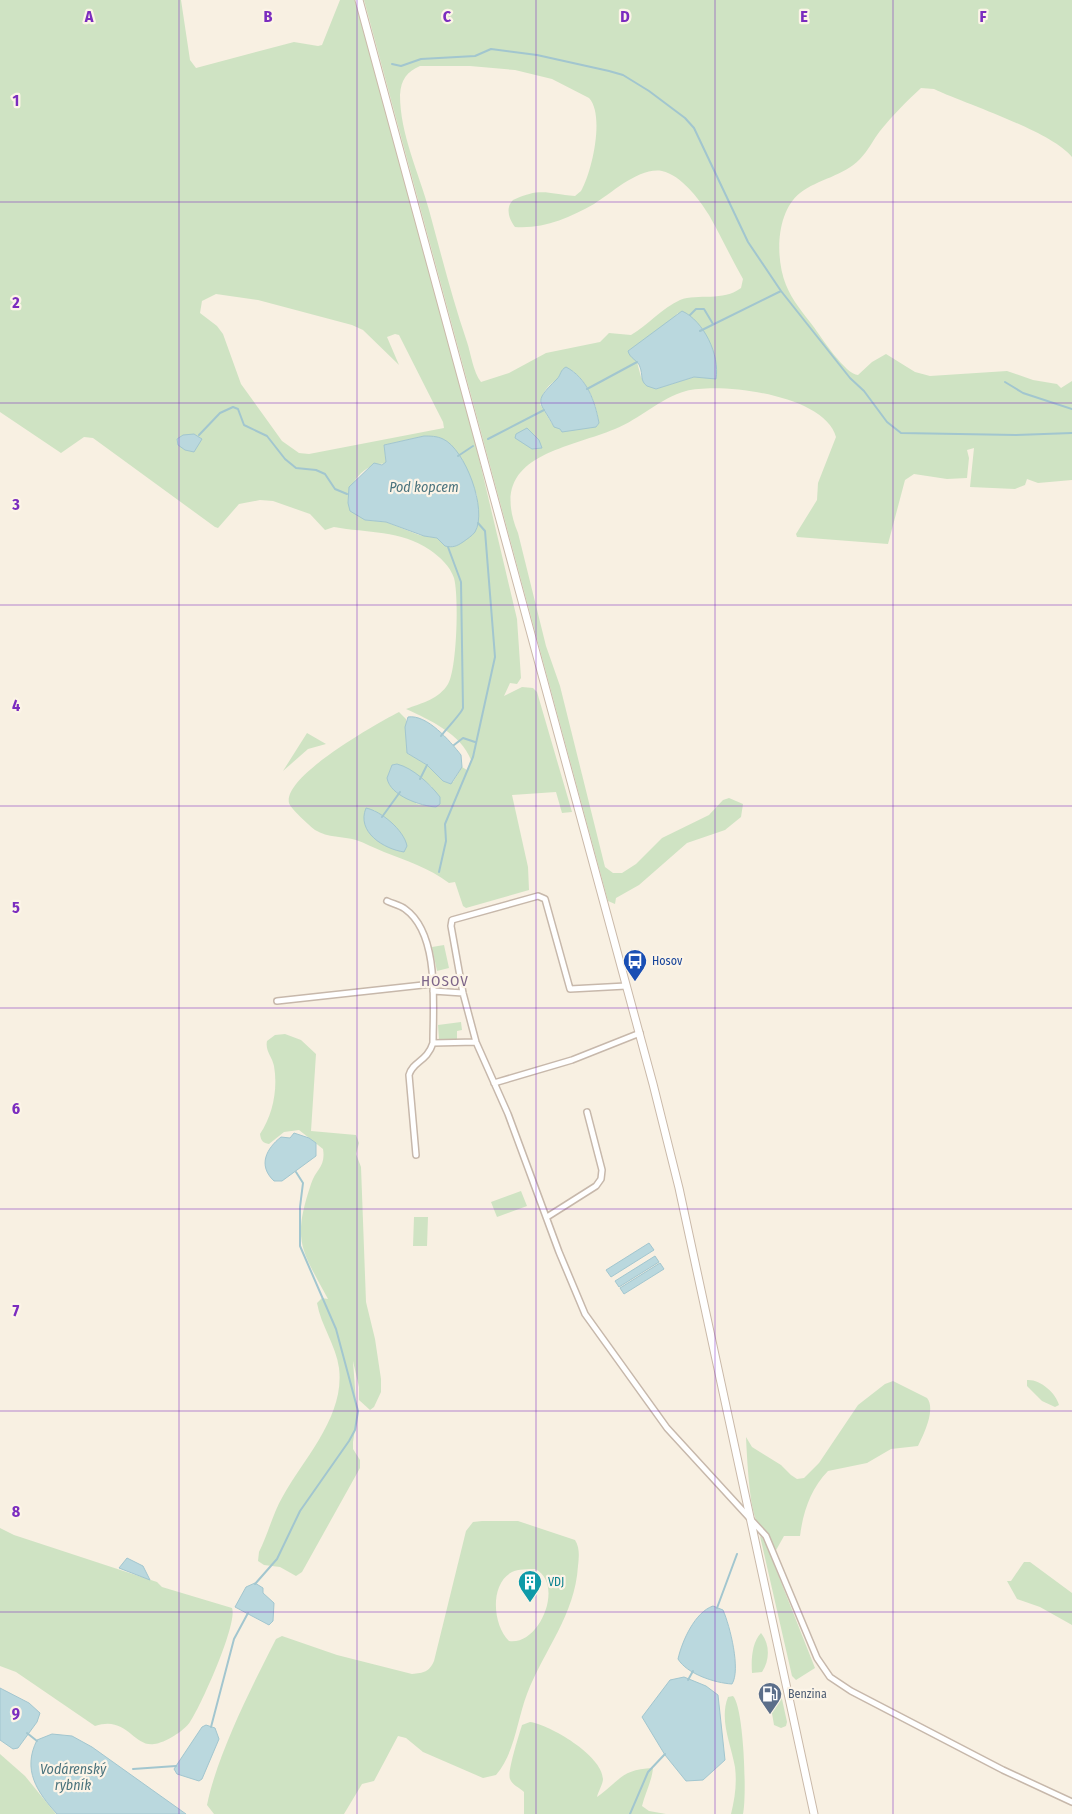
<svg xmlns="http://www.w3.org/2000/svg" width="1072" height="1814" viewBox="0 0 1072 1814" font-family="'Fira Sans Condensed',sans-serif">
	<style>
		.green { fill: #cfe3c3; fill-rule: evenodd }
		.water { fill: #bad8de; stroke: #a2c6cf }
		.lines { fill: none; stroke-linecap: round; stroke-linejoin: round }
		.stream { stroke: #a2c6cf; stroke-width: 2 }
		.street-casing { stroke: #c7b8ab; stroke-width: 8 }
		.secondary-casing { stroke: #cab9a9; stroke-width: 9 }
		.street { stroke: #fff; stroke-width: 5 }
		.secondary { stroke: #fff; stroke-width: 7 }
		.grid { fill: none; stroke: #7b2cbf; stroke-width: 1; stroke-opacity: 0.55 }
		.labels { text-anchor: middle; stroke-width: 4.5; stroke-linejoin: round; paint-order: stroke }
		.transit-label { font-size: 12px; fill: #164399; stroke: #fcf4e7; text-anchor: start }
		.culture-label { font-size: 12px; fill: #0d838f; stroke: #fcf4e7; text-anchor: start }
		.service-label { font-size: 12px; fill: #4e5e75; stroke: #fcf4e7; text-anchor: start }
		.water-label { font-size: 14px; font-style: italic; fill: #4a737d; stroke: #fcf4e7 }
		.quarter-label { font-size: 15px; letter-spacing: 1px; fill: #7d6589; stroke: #fcf4e7 }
		.grid-label { font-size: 16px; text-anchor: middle; font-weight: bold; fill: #7b2cbf; stroke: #fcf4e7; stroke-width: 4.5; stroke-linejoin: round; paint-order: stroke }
	</style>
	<rect width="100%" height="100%" fill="#f8f0e2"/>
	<path class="green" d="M0,0h181l9,60 6,8 98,-26 24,4 4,-1 18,-45h15l118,433 44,186 4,59 -4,6 -7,-1 -6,13 18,-9 11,1 4,4 35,120 -10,1 -6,-21 -44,3 16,72 1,23 -63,18 -3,-2 -8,-24 -6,1c-20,-15 -42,-22 -65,-31 -10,-4 -19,-9 -28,-12 -13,-4 -28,-2 -41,-10 -5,-4 -25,-22 -26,-27 -6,-27 87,-79 110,-91l7,7 1,34 20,12 16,16 10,1 9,-15 5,3 4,-10c-10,-26 -41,-40 -65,-51 16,-6 33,-10 42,-25 9,-15 11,-88 6,-106 -4,-12 -14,-21 -24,-28 -29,-20 -63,-17 -96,-23l-9,3 -15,-16 -37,-13 -13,-1 -21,4 -21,24 -3,-1 -122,-89 -9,-1 -23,16 -61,-41zM216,294l42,6 94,25 11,5 36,35 -12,-28 8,-3 4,1 44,87 1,6 -135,26 -10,-1 -17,-12 -41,-57 -18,-50 -6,-8 -17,-13 2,-12zM424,436l19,3 7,5 8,11 19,40 1,28 -41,15 -18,-3 -33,-13 -21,-2 -17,-17c-1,-19 18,-41 36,-39l2,-2 -2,-17zM397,764l34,22 5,21 -19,-3 -30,-26 5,-13zM374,810l8,7 20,35c-15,-6 -26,-9 -34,-22z
		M364,0h708v157c-21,-26 -104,-52 -138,-68l-13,-1c-14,13 -29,28 -41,43 -7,9 -12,20 -20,28 -16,17 -42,20 -60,34 -24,19 -25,65 -14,92 6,15 17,28 27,41 8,11 33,49 45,49l14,-13 14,-8 29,18 15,4 77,-5 26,9 24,4 4,4 11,-7v99l-34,3 -11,-4 -2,6 -10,4 -45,-2 4,-39 -7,2 2,8 -2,20 -20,1 -33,-5 -9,6 -17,64 -91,-7 -1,-3 21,-34 1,-17 18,-46c-11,-42 -114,-55 -150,-46 -26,7 -46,28 -71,38 -51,21 -129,27 -97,104l28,113 14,40 45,181 8,6h9l14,-9 26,-26 47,-23 14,-15 6,-2 14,6 -2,13 -16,13 -38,13 -48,42 -23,13 -1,6 -7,-3zM420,66h50l45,4 37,9 37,19c16,17 3,74 -8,93l-6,5c-27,-2 -34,-9 -62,4 -8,8 -4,19 2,27 29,2 54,-9 79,-23 18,-11 45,-37 68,-33 19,4 37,28 47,44 12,21 22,43 34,64l-2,9c-18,14 -43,5 -61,12 -18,8 -32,25 -49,35l-22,-2 -9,9 -54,11 -37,20 -28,9c-8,-10 -10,-28 -14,-40 -15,-44 -26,-88 -38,-132 -10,-37 -29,-76 -29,-115 1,-16 7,-23 20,-29zM678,313l38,61v4l-22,-1 -38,12 -15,-12 -4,-15zM573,371c16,13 23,32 26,52l-3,4h-42l-14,-23c3,-18 17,-26 33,-33z
		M307,733l19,11 -18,5 -25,22z
		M444,945l5,23 -12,3 -5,-24z
		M461,1022l1,8 -5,1v8h-18l-1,-14z
		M285,1034l16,6 15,14 -5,77 45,4 3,8 -3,11 5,13 5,135 9,37 6,40v13l-7,15 -4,3 -11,-10v-13l-6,-26 4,55 -4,26v7l7,11v8l-58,104 -6,4 -16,-9 -16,-2 -6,-4 1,-9c9,-18 14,-39 24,-56 22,-39 62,-80 56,-128 -3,-23 -18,-42 -22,-65l5,-5 6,1c-27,-50 -36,-58 -17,-115 5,-15 15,-17 12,-35l-24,-19 -15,2 -15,12c-6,-1 -8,-3 -9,-10 13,-19 18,-45 14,-68 -2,-10 -9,-15 -7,-25l8,-6z
		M521,1191l6,15 -30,11 -6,-15z
		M414,1217h14l-1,29h-14z
		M1027,1380c13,-1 29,13 32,25l-4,2 -13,-6 -15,-15z
		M893,1381l34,17c9,11 -3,36 -9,48l-27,3 -24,14 -39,8c-17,17 -25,41 -28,65h-16l-9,16c-5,-11 -12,-20 -18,-30 -8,-16 -10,-66 -11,-85l6,10 29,18 10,10 6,4 7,-1 15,-15 39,-58 27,-21z
		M482,1521h36l57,19c5,8 4,17 3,26 -3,49 -34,84 -51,128 -10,26 -12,59 -31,81l-13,3 -60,-26 -17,-14 -8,-2 -24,45 -12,3 -18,30h-130l-7,-9c10,-50 45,-119 69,-166l6,-3 55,19 75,19c12,-1 17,-2 22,-13l32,-130 7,-9zM535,1569c30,14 5,77 -26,72 -16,-15 -20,-57 3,-69 6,-3 16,-3 23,-3z
		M0,1528l14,7 143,47 5,5 70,21c6,15 -31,98 -42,114 -6,9 -25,21 -36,22 -21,3 -27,-29 -59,-18l-79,-54 -16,-6z
		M760,1536l4,3 51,129 -19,12 -4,-4z
		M1024,1562h6l42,31v32l-32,-18 -23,-8 -10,-18h4z
		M761,1633c9,11 9,27 1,39l-10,1c-1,-13 0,-31 9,-40z
		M733,1696c11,11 14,101 10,118h-12c4,-16 6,-31 4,-47 -4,-23 -16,-47 -7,-70z
		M774,1696l8,3 5,23 -1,4 -5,2 -7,-3 -4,-23z
		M530,1722c20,3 72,33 73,57 0,5 -5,13 -6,18 23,-16 24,-28 56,-29 -1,13 -8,25 -11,38l7,5 17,3h-142v-22c-5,-5 -12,-7 -14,-13 -3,-7 9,-44 12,-54z
		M0,1754l25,22 31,38h-56z"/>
	<path class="water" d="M682,311c22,10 38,44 34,68l-22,-2 -38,12 -9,-3c-7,-5 -4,-11 -7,-19 -2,-7 -10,-8 -12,-16z
		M566,367c21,11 29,34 33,56l-3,4 -34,5 -2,-3 -6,-2c-13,-26 -23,-23 3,-48 4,-4 3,-9 9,-12z
		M527,428l12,12 3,8 -10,1 -17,-11 1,-4z
		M194,434l8,5 -8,13 -9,-2 -7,-5 -1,-6 6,-4z
		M424,436c6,0 13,0 19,3 22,10 45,71 32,93 -3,4 -8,7 -12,10 -6,4 -10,6 -18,4l-8,-8 -13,-2 -38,-14 -21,-2 -15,-9 -2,-8 1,-16 25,-24 8,2 4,-3 -2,-17z
		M408,717c19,-3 42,24 53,38l1,12 -11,17 -8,-3 -16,-16 -20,-12 -2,-26z
		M397,764c16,4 33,20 43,33v7l-4,3c-15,-1 -46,-11 -49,-29l5,-13z
		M366,808c15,3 38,22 41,38l-3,6c-20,-3 -48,-20 -38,-44z
		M294,1133l15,5 7,5v13l-34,25h-8c-17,-16 -7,-33 7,-44l9,1z
		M649,1243l5,7 -43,27 -5,-7z
		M655,1256l4,6 -40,25 -4,-6z
		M660,1263l4,6 -40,25 -4,-6z
		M127,1558l16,8 7,14 -31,-12z
		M255,1583l8,5v5l11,10 -1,18 -4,4 -34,-18 11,-20z
		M713,1606l10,4c7,16 18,60 9,74 -17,-1 -45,-10 -54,-25 4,-18 17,-47 35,-53z
		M684,1677l22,9 12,9 7,65 -22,20 -17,1 -21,-26 -23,-38 28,-37z
		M0,1688l29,15 11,10 -3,9 -19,26 -5,1 -13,-9z
		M206,1725l9,3 4,11 -17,40 -3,2 -22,-7 -3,-5 28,-42z
		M52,1734l20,2 20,11 94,67h-129c-20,-22 -35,-44 -20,-74z"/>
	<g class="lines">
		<path class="stream" d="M392,64l9,2 20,-7 54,-3 16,-7 46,6 72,16 14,4 26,16 36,27 9,10 54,114 33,49
			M690,315l6,-6h8l9,15
			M700,331l81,-40 69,87 14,13 23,31 14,11 115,2 56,-2
			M1005,382l18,11 49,16
			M587,389l50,-27
			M199,435l21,-22 13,-6 5,2 6,16 23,11 18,23 11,9 20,2 9,4 10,15 12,5
			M488,439l56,-29
			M458,456l15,-10
			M441,736c5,-7 20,-22 22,-28l-2,-126 -13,-35
			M454,745l9,-7 12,4
			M420,779l7,-14
			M382,817l18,-25
			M439,872l7,-31 -1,-17 28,-67 22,-100 -10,-126 -7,-8
			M255,1584l22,-25 23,-48 49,-70 6,-11 3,-19 -22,-82 -36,-83v-39l3,-24 -7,-11
			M717,1608l20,-54
			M688,1680l5,-9
			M211,1727l23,-88 14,-26
			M27,1733l10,8
			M133,1769l43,-3
			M630,1814l18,-42 17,-18"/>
		<g class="street-casing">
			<path id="street" d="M387,901c6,3 13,4 18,8 35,25 28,96 28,134 -6,19 -20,18 -24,32l7,80
				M626,986l-56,3 -25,-90 -7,-3 -86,24 -1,6 12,67 13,49 32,72 51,138 26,62 82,114 99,108 51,122 13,19 21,14 152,79 69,32
				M433,991l30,2
				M277,1001l155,-17
				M433,1043l43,-1
				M494,1083l78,-23 68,-27
				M547,1217l49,-31 5,-7 1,-9 -15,-58"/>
		</g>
		<g class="secondary-casing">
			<path id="secondary" d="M359,0l294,1084 26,104 135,626"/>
		</g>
		<use href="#street" class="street"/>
		<use href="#secondary" class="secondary"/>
	</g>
	<path class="grid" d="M179,0v1814M357,0v1814M536,0v1814M715,0v1814M893,0v1814M0,202h1072M0,403h1072M0,605h1072M0,806h1072M0,1008h1072M0,1209h1072M0,1411h1072M0,1612h1072"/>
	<defs>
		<g id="bus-pin" transform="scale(1.25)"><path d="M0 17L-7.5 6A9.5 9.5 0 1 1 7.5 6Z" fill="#1a4fb4" stroke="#fcf4e7"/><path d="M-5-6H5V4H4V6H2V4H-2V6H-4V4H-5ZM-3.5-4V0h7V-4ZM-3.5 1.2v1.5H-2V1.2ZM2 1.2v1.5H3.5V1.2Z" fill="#fff"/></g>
		<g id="building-pin" transform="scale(1.25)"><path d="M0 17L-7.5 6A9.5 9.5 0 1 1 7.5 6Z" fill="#0f9aa8" stroke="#fcf4e7"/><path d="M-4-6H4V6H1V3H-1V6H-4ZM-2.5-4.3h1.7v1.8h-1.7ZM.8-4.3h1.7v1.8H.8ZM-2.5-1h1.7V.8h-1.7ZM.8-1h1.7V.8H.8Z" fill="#fff"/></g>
		<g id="fuel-pin" transform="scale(1.25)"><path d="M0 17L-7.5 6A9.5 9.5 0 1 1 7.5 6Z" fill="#5c6f8a" stroke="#fcf4e7"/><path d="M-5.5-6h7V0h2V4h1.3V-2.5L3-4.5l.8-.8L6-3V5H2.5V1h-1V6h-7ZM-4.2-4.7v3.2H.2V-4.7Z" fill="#fff"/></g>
	</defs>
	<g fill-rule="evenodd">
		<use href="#bus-pin" x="635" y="961"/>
		<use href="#building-pin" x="530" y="1582"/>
		<use href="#fuel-pin" x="770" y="1694"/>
	</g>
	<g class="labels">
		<g class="transit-label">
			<text x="652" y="965">Hosov</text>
		</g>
		<g class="culture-label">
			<text x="548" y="1586">VDJ</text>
		</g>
		<g class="service-label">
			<text x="788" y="1698">Benzina</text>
		</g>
		<g class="water-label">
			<text x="424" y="492">Pod kopcem</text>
			<text x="73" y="1774">Vodárenský<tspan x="73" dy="16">rybník</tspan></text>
		</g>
		<g class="quarter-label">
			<text x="445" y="986">HOSOV</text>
		</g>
	</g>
	<g class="grid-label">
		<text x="89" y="22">A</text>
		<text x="268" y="22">B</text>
		<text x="447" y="22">C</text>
		<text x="625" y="22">D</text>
		<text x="804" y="22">E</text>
		<text x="983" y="22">F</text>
		<text x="16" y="106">1</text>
		<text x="16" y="308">2</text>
		<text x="16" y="510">3</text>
		<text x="16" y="711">4</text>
		<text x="16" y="913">5</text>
		<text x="16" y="1114">6</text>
		<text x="16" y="1316">7</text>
		<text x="16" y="1517">8</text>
		<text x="16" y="1719">9</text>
	</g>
</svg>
